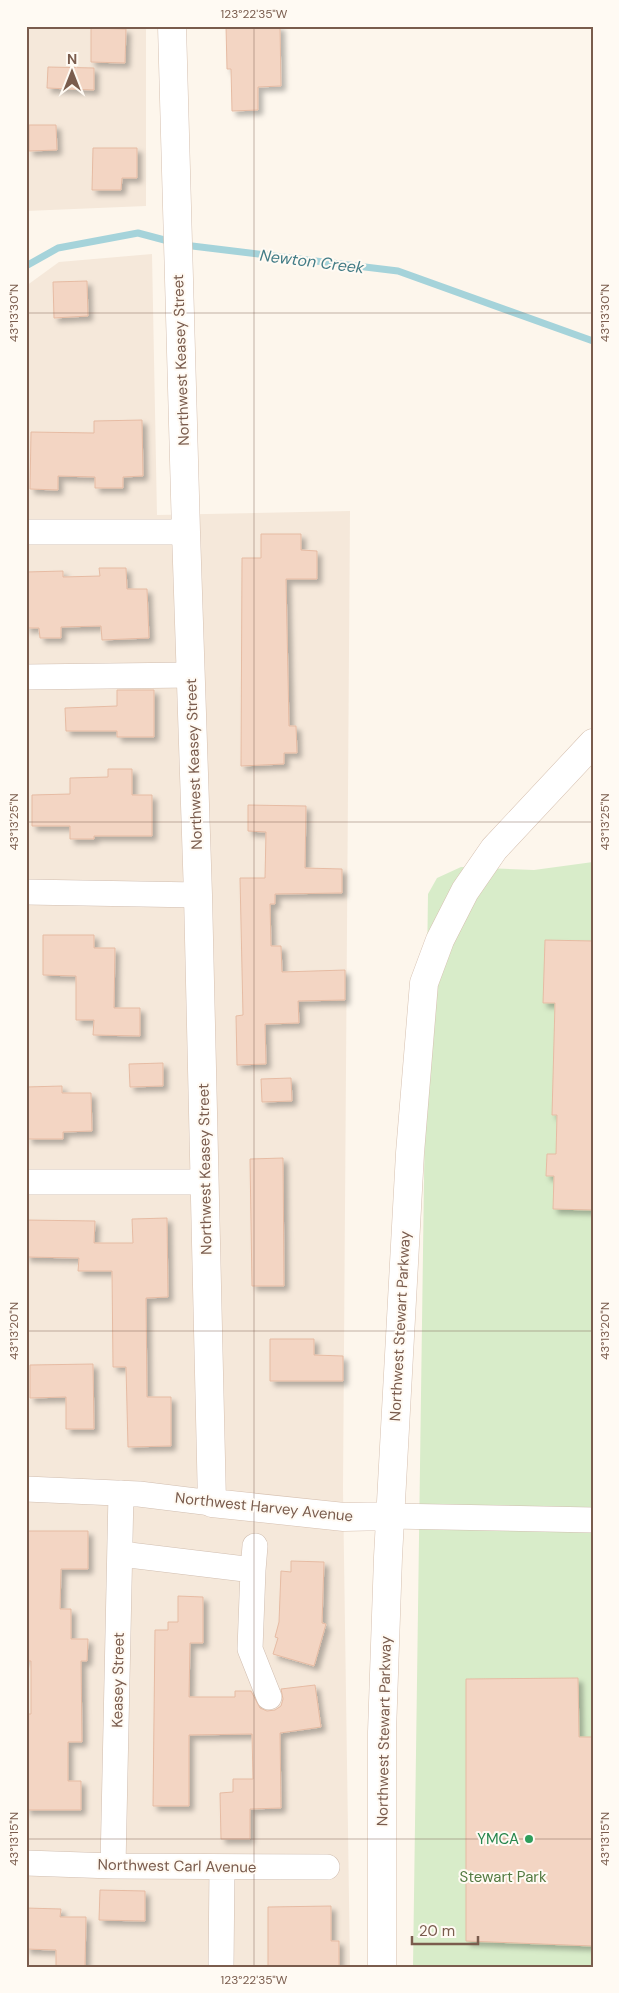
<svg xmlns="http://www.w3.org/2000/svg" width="619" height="1993" viewBox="0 0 619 1993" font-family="'DM Sans',sans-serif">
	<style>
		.residential { fill: #f5e8da }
		.green { fill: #d8ecc9 }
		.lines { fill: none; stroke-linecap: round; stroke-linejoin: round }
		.stream { stroke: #a5d3da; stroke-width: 7 }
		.building { fill: #f3d5c3; stroke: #e6bba3; filter: url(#shadow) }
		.street-casing { stroke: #d1beb0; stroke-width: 26 }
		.secondary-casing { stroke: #d6c0b0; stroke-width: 29 }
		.street { stroke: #fff; stroke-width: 25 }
		.secondary { stroke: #fff; stroke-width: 28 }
		.ticks { fill: none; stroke: #7a5c4d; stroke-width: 1; stroke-opacity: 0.45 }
		.leisure-dot { fill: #2e9e5b; stroke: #fffaf3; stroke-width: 2 }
		.labels { text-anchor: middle; stroke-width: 4; stroke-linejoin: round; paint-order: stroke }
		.street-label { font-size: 15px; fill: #7a5c4d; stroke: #fffaf3 }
		.leisure-label { font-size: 15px; fill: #27864d; stroke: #fffaf3; text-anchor: end }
		.park-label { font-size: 15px; fill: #537a41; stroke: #fffaf3 }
		.water-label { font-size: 16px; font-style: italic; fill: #437c86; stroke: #fffaf3 }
		.neatline { fill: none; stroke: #7a5c4d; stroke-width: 2 }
		.ticks-label { font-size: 12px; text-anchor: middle; fill: #7a5c4d }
	</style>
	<defs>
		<filter id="shadow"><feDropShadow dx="4.5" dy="4.5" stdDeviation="2.5" flood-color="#0004"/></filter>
	</defs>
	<rect width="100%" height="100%" fill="#fdf6ec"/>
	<path class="residential" d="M26,26h120v180l-120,5z
		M152,254l5,261 193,-4 -7,978 7,478h-324v-1681l33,-24z"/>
	<path class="green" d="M593,862v1105h-180l15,-1073 9,-16 24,-11 73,3z"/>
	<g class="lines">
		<path class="stream" d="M184,245l214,26 195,70
			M26,266l32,-18 80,-15 34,9"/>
	</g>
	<path class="building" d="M226,26h54l1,60 -23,1v23l-26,1 -1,-42h-4z
		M91,28l35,1 -1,34 -34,-1z
		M48,67l46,1v22l-47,-2z
		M29,125h27l1,25 -28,1z
		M93,148h44v30h-15l-1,12h-29z
		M87,281l1,35 -34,2 -1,-36z
		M142,420l1,56 -20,1v11h-28v-11l-37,-1v14l-28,-1 1,-57 63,1v-12z
		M261,534h40v16l16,1v28h-31l3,147h7l1,27h-13v11l-43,2 1,-208h19z
		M99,568h27l1,21h20l2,49 -47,2 -1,-14 -40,1v11h-21l-1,-10h-13v-56l37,-1v6l37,-1z
		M117,690h37v47h-37v-6h-51l-1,-23 52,-2z
		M108,769h24v26h20v41h-58v3h-24v-13h-38v-31l38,-1v-16l38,-1z
		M248,805l58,1 -1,62 37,1v24l-67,1v10h-5l1,42h10l1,26 63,-2v30l-47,1 1,22 -34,1 1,40 -29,1 -1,-49 7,-1 -3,-137h25l1,-46 -18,-1z
		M43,935h51v13h21l-1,60h26v28l-47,-1 1,-15h-18v-44l-33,-1z
		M545,940l48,1v269l-40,-1 1,-33h-8l1,-22h9l1,-39h-5l3,-112h-12z
		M163,1063v23l-33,1 -1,-23z
		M291,1078l1,23 -30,1 -1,-23z
		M62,1086v7h29l1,38 -29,1v7h-35l-2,-52z
		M283,1158l1,128h-32l-2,-127z
		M167,1218l1,79 -22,1 1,99h24v49l-43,1 -2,-80h-13l-1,-96h-34l1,-13 -53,-1v-37l69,1 -1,22h39l-1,-24z
		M270,1339h44v16l29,1v25h-73z
		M93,1364l1,65h-28v-32l-36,1v-33z
		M26,1531h62v38h-27l-1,40h11v30h17l-1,22h-6l1,81h-14v39h13v29h-55v-96h5v-53h-5z
		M291,1561l33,1 -2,61 4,1 -12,42 -41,-12 5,-16 -3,-1 4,-15 2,-51 10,1z
		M178,1596l25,1v46h-13l-1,54h46v-6h16l9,17 7,3 8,-1 6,-4 2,-7 -2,-10 34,-4 6,42 -41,6 1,75 -31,1v30h-29l-1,-46 13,-1v-13h20l-1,-45 -63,1v71h-36l2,-176h13v-8h10z
		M578,1678l1,59h14v209l-127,-5v-262z
		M100,1890l45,1v30l-46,-1z
		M331,1906v35h8v25l-71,1v-60z
		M26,1908l35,1 -1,8h26l-1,50 -29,-1v-16l-30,-1z"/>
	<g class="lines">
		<g class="street-casing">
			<path id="street" d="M26,532h160
				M26,677l165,-2
				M26,892l172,3
				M26,1182h179
				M26,1489l113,5 73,9
				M390,1516l203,4
				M121,1554l132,16 -3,79 19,48
				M253,1570l2,-24
				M26,1863l87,3 214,1
				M113,1866l8,-373
				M221,1967l1,-100"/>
		</g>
		<g class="secondary-casing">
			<path id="secondary" d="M172,26l14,506 12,363 14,608 132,14 46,-1
				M382,1967v-235l6,-175 22,-404 14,-170 16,-43 25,-49 29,-42 99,-106"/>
		</g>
		<use href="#street" class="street"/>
		<use href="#secondary" class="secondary"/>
	</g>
	<path class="ticks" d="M254,26v1941M26,313h567M26,822h567M26,1331h567M26,1839h567"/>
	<circle class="leisure-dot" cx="529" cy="1839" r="5"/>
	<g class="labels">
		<g class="street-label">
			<text transform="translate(181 360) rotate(-92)" y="5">Northwest Keasey Street</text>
			<text transform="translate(194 764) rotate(-92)" y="5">Northwest Keasey Street</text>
			<text transform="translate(205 1169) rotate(-91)" y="5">Northwest Keasey Street</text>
			<text transform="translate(400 1326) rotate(-87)" y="5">Northwest Stewart Parkway</text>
			<text transform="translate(264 1507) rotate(6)" y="5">Northwest Harvey Avenue</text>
			<text transform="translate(118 1680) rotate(-89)" y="5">Keasey Street</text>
			<text transform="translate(384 1731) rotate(-89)" y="5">Northwest Stewart Parkway</text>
			<text transform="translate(177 1866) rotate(1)" y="5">Northwest Carl Avenue</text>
		</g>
		<g class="leisure-label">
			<text x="519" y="1844">YMCA</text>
		</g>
		<g class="park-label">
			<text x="503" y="1882">Stewart Park</text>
		</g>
		<g class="water-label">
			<text transform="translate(312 261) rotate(7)" y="6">Newton Creek</text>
		</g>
	</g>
	<rect width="619" height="1993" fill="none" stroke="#fffaf3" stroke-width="55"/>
	<g transform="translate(72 72)" stroke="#fffaf3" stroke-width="4" paint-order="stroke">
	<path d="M0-4L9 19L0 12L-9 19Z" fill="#7a5c4d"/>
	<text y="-8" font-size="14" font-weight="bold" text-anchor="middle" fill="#7a5c4d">N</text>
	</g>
	<path d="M412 1936v8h66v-8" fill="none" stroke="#7a5c4d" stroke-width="2.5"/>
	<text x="419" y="1936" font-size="15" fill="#7a5c4d" stroke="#fffaf3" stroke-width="4" paint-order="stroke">20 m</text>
	<rect x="28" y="28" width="564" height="1938" class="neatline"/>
	<g class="ticks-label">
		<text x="254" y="18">123°22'35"W</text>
		<text transform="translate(14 313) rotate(-90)" y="4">43°13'30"N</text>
		<text transform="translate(605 313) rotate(-90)" y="4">43°13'30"N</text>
		<text transform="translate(14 822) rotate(-90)" y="4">43°13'25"N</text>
		<text transform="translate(605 822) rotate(-90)" y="4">43°13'25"N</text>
		<text transform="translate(14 1331) rotate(-90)" y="4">43°13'20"N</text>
		<text transform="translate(605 1331) rotate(-90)" y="4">43°13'20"N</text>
		<text transform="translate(14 1839) rotate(-90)" y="4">43°13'15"N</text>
		<text transform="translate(605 1839) rotate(-90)" y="4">43°13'15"N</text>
		<text x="254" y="1984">123°22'35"W</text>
	</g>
</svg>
